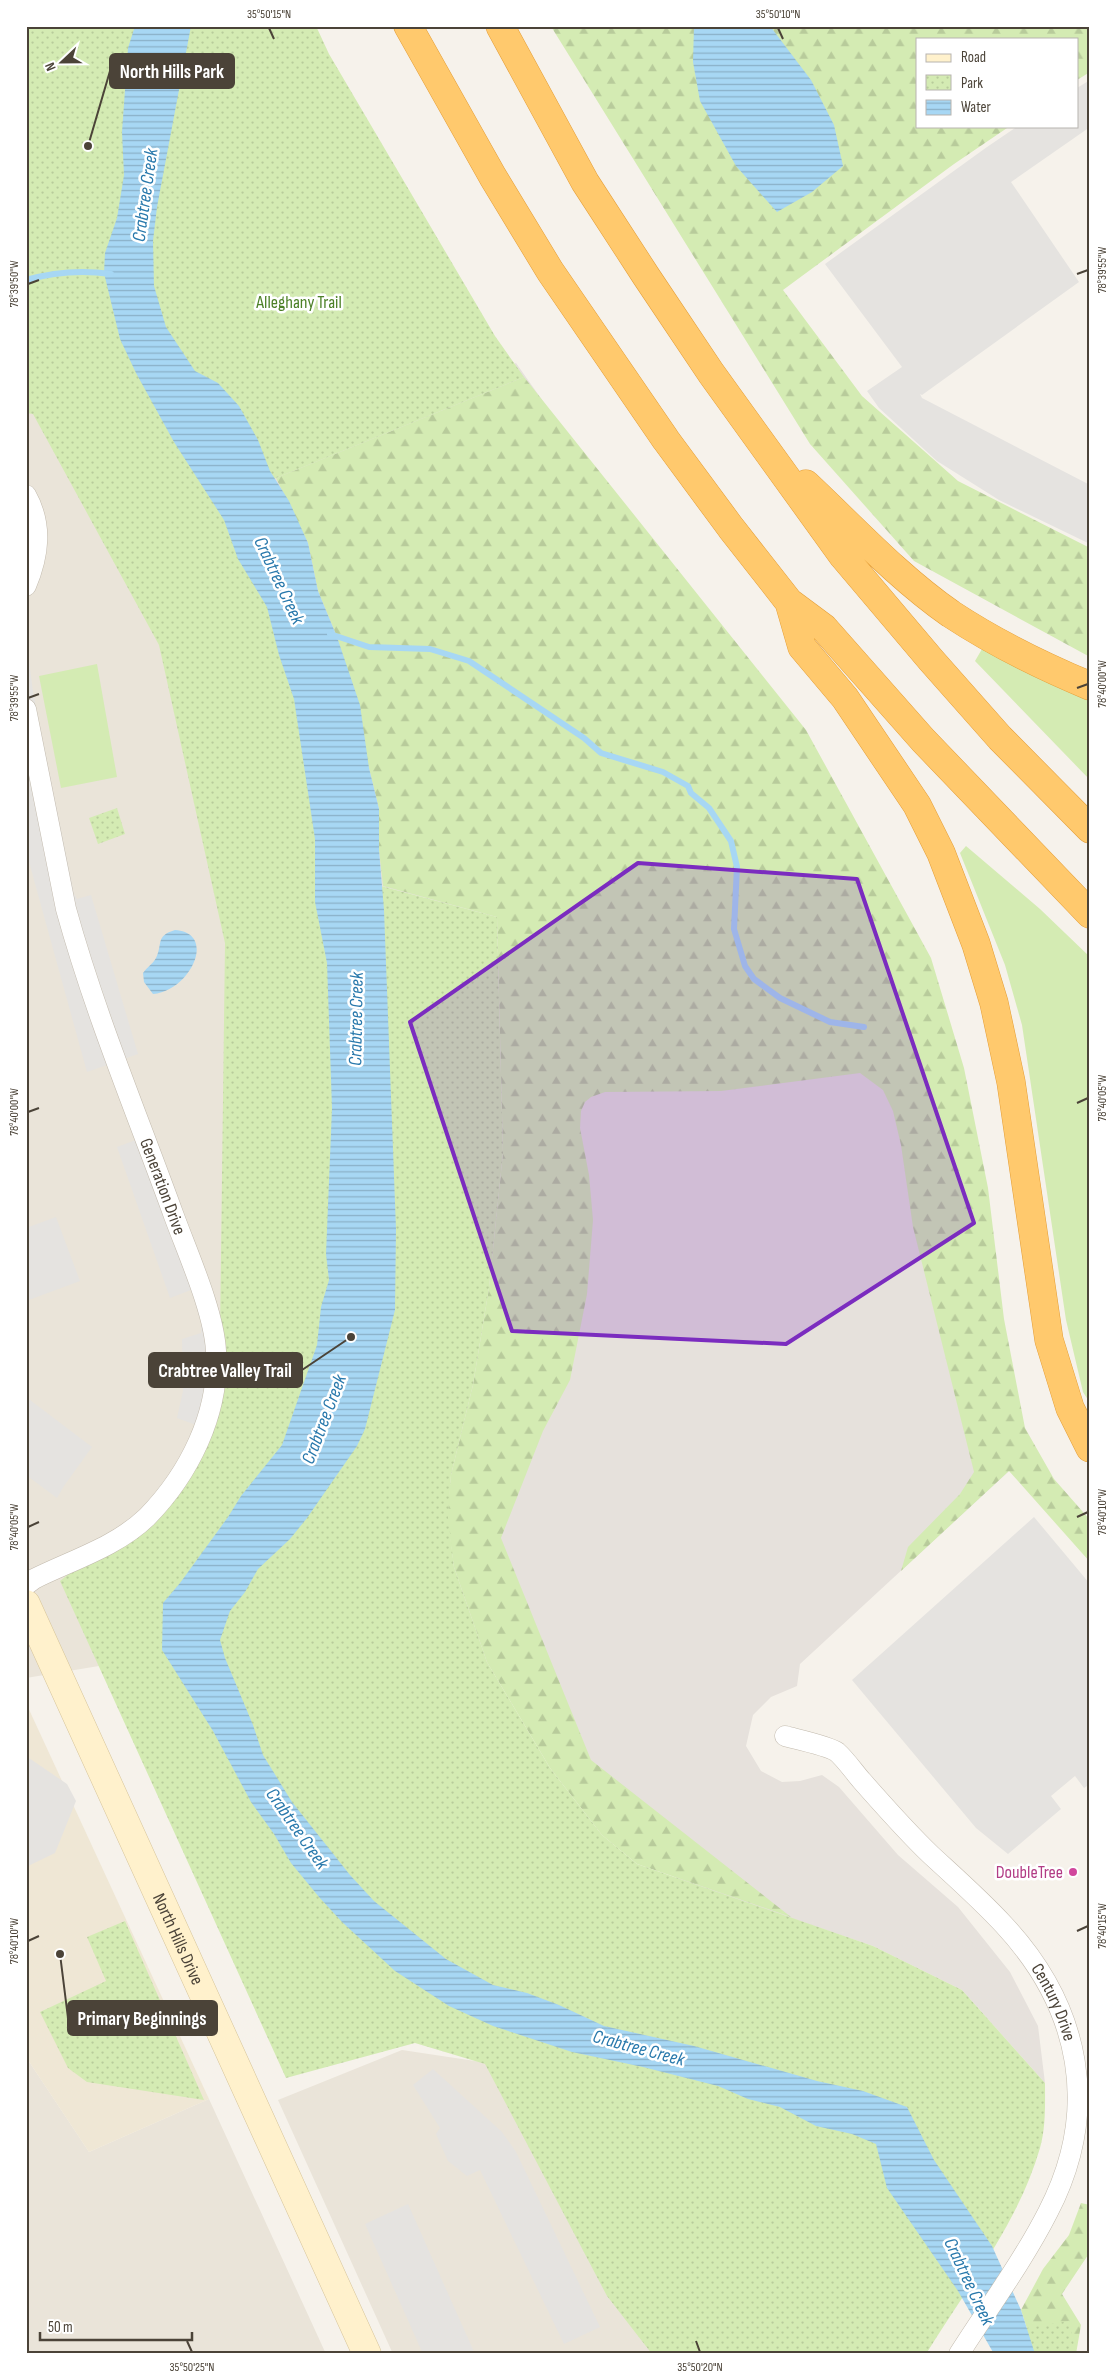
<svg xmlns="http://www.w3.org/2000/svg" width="1116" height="2380" viewBox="0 0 1116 2380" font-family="'Sofia Sans Condensed',sans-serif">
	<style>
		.residential { fill: #eae4d9 }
		.industrial { fill: #e6e1dc }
		.education { fill: #efe7d5 }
		.green { fill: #d4ebb3 }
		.forest { fill: url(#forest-firs) }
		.park { fill: url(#park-dots) }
		.parking { fill: #e5e3e0 }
		.water { fill: url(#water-rules) }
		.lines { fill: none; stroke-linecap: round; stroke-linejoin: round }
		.stream { stroke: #a7d7f4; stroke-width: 6 }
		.minor-casing { stroke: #c2baad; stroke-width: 21 }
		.secondary-casing { stroke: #d7c59a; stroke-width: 29 }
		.motorway-casing { stroke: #e49e38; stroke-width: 29 }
		.minor { stroke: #fff; stroke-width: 20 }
		.secondary { stroke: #fff1cc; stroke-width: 28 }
		.motorway { stroke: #ffc96d; stroke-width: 28 }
		.marked { fill: #7b2cbf; fill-opacity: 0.2; stroke: #7b2cbf; stroke-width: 4; stroke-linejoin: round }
		.ticks { fill: none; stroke: #4b4338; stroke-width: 2 }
		.hotel-dot { fill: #d1479c; stroke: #fff; stroke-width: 2 }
		.labels { text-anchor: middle; stroke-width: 5; stroke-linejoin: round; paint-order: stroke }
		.park-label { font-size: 18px; fill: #4d8128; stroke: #fff }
		.street-label { font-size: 18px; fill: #4b4338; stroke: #fff }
		.hotel-label { font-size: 18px; fill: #b23c85; stroke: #fff; text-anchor: end }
		.water-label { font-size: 19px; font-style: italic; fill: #2979ac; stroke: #fff }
		.leader { fill: none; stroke: #4b4338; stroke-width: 2 }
		.callout-dot { fill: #4b4338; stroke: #fff; stroke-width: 2 }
		.callout { fill: #4b4338; stroke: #4b4338; stroke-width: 2 }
		.callout-label { font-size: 19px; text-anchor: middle; font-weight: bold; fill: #fff }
		.neatline { fill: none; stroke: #4b4338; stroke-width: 2 }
		.ticks-label { font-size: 12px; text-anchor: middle; fill: #4b4338 }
	</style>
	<defs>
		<pattern id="forest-firs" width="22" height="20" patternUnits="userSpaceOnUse" patternTransform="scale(1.25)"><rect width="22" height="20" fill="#d4ebb3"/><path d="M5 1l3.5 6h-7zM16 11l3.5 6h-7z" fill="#b8cb9b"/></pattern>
		<pattern id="park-dots" width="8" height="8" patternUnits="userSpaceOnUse" patternTransform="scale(1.25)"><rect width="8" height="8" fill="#d4ebb3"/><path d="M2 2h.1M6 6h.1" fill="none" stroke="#b8cb9b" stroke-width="1.8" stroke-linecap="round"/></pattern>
		<pattern id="water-rules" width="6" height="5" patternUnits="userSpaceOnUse" patternTransform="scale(1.25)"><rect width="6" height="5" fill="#a7d7f4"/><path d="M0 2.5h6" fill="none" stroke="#8ab0c7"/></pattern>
	</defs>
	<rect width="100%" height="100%" fill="#f6f2eb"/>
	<path class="residential" d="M26,266l277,358 -101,1056 -103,-14 -73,12z
		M402,2050l476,72 -89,232h-396l-115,-254z
		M26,2057l63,95 120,-53 117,255h-300z"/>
	<path class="industrial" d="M516,363l300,425 193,683 -209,193 -3,22 -26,11 -18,18 -7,31 15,25 21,11 18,-1 22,-6 17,12 59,68 60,52 52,65 28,54 7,57 -83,-93 -89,-44 -191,-65 -80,-46 -115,-173 -33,-95 -3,-92 22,-90 16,-97 14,-135 -6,-236 -147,-39 -111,-384z"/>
	<path class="education" d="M26,1703l183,396 -120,53 -63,-95z"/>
	<path class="green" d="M982,649l108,48v83l-115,-119z
		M97,664l20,113 -56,11 -22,-112z
		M966,846l74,63 50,48v446l-7,-11 -17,-72 -44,-295 -17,-60 -45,-112z"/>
	<path class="forest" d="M555,26h535v46l-13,8v-41h-160v87h93l-56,38 -171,126 79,106 96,85 132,67v109l-176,-96 -104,-117 -258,-416z
		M524,377l282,353 125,228 33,110 24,120 16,131 21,109 29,51 36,41v42l-81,-91 -108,100 7,-24 52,-53 14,-22 -61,-245 -12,-82 -8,-34 -10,-21 -23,-17 -139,18 -116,1 -14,5 -6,5 -4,9 -1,17 9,47 4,45 -6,74 -17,86 -27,51 -42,107 90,222 200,157 -154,-53 -35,-29 -52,-67 -63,-106 -33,-95 -7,-50 4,-42 22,-90 16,-97 14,-135 -6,-236 -114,-31 -4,-36v-41l-42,-172 -19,-46 -10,-48 -32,-65z
		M1081,2203l9,2v47l-28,42 19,31 -5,29h-41l-14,-44 22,-41 26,-34z"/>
	<path class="park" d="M26,26h290l13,28 166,282 29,41 -292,119 44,71 75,311 146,39 6,236 -14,135 -16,97 -22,90 -3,42 6,50 33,95 63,106 52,67 35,29 236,82 89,44 83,93c0,21 1,44 -5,65 -22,76 -73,139 -114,206h-274l-45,-58 -122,-232 -70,-21 -129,35 -226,-497 71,-57 88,-112 6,-469 -66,-298 -126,-231 -7,-1z
		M117,808l8,26 -27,10 -9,-26z
		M125,1921l79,179 -117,-18 -19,-14 -28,-56 66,-31 -19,-44z
		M1069,2321l7,33h-85l20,-30 4,6z"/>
	<path class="parking" d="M1090,80v47l-79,55 68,100 -157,113 -2,-1 2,4 168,87v59l-91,-44 -62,-39 -58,-53 -12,-17 35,-24 -77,-103 162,-117 31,-21h59v-38z
		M26,627h2l1,34 4,31 41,202 3,5 14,-4 47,159 -51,18 -61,-221z
		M152,1134l62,171 -4,125 -33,-12 6,-27 -1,-52 19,-6v-11l-10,-32 -21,8 -53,-151z
		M56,1217l24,64 -54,20v-73z
		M30,1400l62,47 -28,39 -7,12 -31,-23v-70z
		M1034,1517l56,67v200l-6,4 -9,-12 -24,20 10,13 -53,45 -32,-26 -124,-148z
		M26,1756l41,28 9,17 -21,52 -29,14z
		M433,2069l69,63 14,20 84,175 -36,17 -84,-174 -13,6 -19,-15 -12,-27 4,-6 -27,-43z
		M408,2204l67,150h-52l-58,-130z"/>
	<path class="water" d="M135,26h56l-34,181 -4,34 1,45 12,41 29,44 23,12 21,23 19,34 12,31 19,30 19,42 10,48 19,46 23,68 9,63 10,41v41l5,60 12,319 -1,81 -30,119 -8,17 -50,72 -17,21 -32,30 -13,23 -15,19 -10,29 5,18 28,67 10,30 29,47 58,73 24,26 72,58 47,26 34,8 32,12 45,21 90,20 123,35 46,10 44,16 27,53 58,86 29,64 14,44h-41l-36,-63 -71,-103 -11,-44 -24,-10 -36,-8 -36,-19 -32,-8 -30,-13 -75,-19 -71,-15 -79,-26 -44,-20 -54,-35 -53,-49 -23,-25 -28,-34 -17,-29 -23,-32 -38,-71 -51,-81 1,-47 17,-20 48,-66 13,-21 41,-51 35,-100 4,-38 8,-27 -3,-26 6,-146 -5,-145 -12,-61v-63l-21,-140 -15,-44 -12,-48 -29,-48 -14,-39 -50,-78 -38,-69 -16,-34 -16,-66 1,-20 12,-35 7,-43 -2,-43 6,-84z
		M694,26h76l41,54 23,45 9,41 -31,26 -35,20 -41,-46 -36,-65 -7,-39z
		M175,930c43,3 15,61 -22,64l-9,-12 -1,-9c4,-6 10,-9 13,-15 7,-14 -1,-22 19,-28z"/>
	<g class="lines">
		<path class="stream" d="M26,280c28,-8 57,-10 85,-6
			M330,634l39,13 61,2 39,12 115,77 17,15 62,19 25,14 3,7 18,15 22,33 6,26 -3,62 11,37 9,13 26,19 50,24 34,5"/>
		<g class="minor-casing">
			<g id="minor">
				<path d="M26,495c17,30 13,60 0,91"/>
				<path id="s1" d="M26,709l40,200c29,105 71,205 108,307 14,38 40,96 42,135 4,62 -27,123 -69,166 -31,30 -75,43 -113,62l-8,6"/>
				<path id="s2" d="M785,1736c11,3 44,10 52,16 9,8 17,20 25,29 22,25 45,51 69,74 25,23 51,46 73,70 77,83 97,185 44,287 -25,49 -59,95 -89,142"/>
			</g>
		</g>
		<g class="secondary-casing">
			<g id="secondary">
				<path id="s3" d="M26,1604l341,750"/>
			</g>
		</g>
		<g class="motorway-casing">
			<path id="motorway" d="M408,26l85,151 57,94 116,169 65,88 58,74 35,26 99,112 167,174
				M500,26l85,156 61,94 65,97 132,183 88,104 69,78 90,91
				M806,484c47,44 92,93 145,130 44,29 91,52 139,72
				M789,602l13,45 43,51 72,107 24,48 35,91 18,59 17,79 38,258 21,68 20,40"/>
		</g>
		<use href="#minor" class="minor"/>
		<use href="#secondary" class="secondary"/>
		<use href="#motorway" class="motorway"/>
	</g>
	<path class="marked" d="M638,863l219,16 117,344 -188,121 -274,-13 -102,-309z"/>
	<path class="ticks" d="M269,28l5,11M778,28l5,11M1077,274l11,-4M28,284l11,-4M1077,688l11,-4M28,698l11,-4M1077,1103l11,-5M28,1112l11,-4M1077,1517l11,-5M28,1527l11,-5M1077,1931l11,-5M28,1941l11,-5M187,2341l5,11M696,2341l4,11"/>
	<circle class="hotel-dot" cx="1073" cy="1872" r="5"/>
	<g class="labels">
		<g class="park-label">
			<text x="299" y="308">Alleghany Trail</text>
		</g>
		<g class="street-label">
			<text dy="6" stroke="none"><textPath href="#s1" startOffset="498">Generation Drive</textPath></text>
			<text dy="6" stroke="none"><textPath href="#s3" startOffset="368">North Hills Drive</textPath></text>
			<text dy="6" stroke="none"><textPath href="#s2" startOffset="388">Century Drive</textPath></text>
		</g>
		<g class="hotel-label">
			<text x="1063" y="1878">DoubleTree</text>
		</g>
		<g class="water-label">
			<text transform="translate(144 195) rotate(-82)" y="7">Crabtree Creek</text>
			<text transform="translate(280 580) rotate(65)" y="7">Crabtree Creek</text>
			<text transform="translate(355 1019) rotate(-89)" y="7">Crabtree Creek</text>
			<text transform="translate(323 1419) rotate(-69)" y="7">Crabtree Creek</text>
			<text transform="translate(298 1828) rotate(55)" y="7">Crabtree Creek</text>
			<text transform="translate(639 2047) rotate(15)" y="7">Crabtree Creek</text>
			<text transform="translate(970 2281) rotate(65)" y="7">Crabtree Creek</text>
		</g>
	</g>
	<path class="leader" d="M88 146L110 71M351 1337L302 1370M60 1954L68 2018"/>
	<g class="callout-dot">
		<circle cx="88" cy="146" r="5"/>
		<circle cx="351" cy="1337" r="5"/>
		<circle cx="60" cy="1954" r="5"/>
	</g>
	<g class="callout">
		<rect x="110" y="54" width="124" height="34" rx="5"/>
		<rect x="149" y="1353" width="153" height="34" rx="5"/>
		<rect x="68" y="2001" width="149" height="34" rx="5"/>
	</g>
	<g class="callout-label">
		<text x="172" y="78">North Hills Park</text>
		<text x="225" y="1377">Crabtree Valley Trail</text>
		<text x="142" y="2025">Primary Beginnings</text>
	</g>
	<rect width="1116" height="2380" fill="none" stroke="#ffffff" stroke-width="55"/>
	<rect x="916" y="38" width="162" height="90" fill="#ffffff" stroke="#b7b4af"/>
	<rect x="926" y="54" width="25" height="8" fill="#fff1cc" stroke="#b7b4af"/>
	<text x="961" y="62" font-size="15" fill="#4b4338">Road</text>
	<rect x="926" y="75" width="25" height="15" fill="url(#park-dots)" stroke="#b7b4af"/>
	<text x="961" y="88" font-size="15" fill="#4b4338">Park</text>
	<rect x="926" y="100" width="25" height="15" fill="url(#water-rules)" stroke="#b7b4af"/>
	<text x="961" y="112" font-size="15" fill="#4b4338">Water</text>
	<g transform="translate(62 62) rotate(248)" stroke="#ffffff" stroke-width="4" paint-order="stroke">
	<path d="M0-4L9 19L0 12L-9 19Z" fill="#4b4338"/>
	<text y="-8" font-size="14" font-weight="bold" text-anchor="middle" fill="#4b4338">N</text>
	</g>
	<path d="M40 2332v8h152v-8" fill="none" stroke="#4b4338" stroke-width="2.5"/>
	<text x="48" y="2332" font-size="15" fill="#4b4338" stroke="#ffffff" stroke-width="4" paint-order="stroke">50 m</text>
	<rect x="28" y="28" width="1060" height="2324" class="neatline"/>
	<g class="ticks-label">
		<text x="269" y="18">35°50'15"N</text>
		<text x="778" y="18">35°50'10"N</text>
		<text transform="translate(1102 270) rotate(-90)" y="4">78°39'55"W</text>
		<text transform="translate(14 284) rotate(-90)" y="4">78°39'50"W</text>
		<text transform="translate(1102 684) rotate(-90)" y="4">78°40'00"W</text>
		<text transform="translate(14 698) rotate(-90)" y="4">78°39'55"W</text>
		<text transform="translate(1102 1098) rotate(-90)" y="4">78°40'05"W</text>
		<text transform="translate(14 1112) rotate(-90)" y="4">78°40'00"W</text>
		<text transform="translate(1102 1512) rotate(-90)" y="4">78°40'10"W</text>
		<text transform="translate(14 1527) rotate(-90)" y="4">78°40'05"W</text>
		<text transform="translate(1102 1926) rotate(-90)" y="4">78°40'15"W</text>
		<text transform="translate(14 1941) rotate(-90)" y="4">78°40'10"W</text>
		<text x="192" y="2371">35°50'25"N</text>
		<text x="700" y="2371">35°50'20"N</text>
	</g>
</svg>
